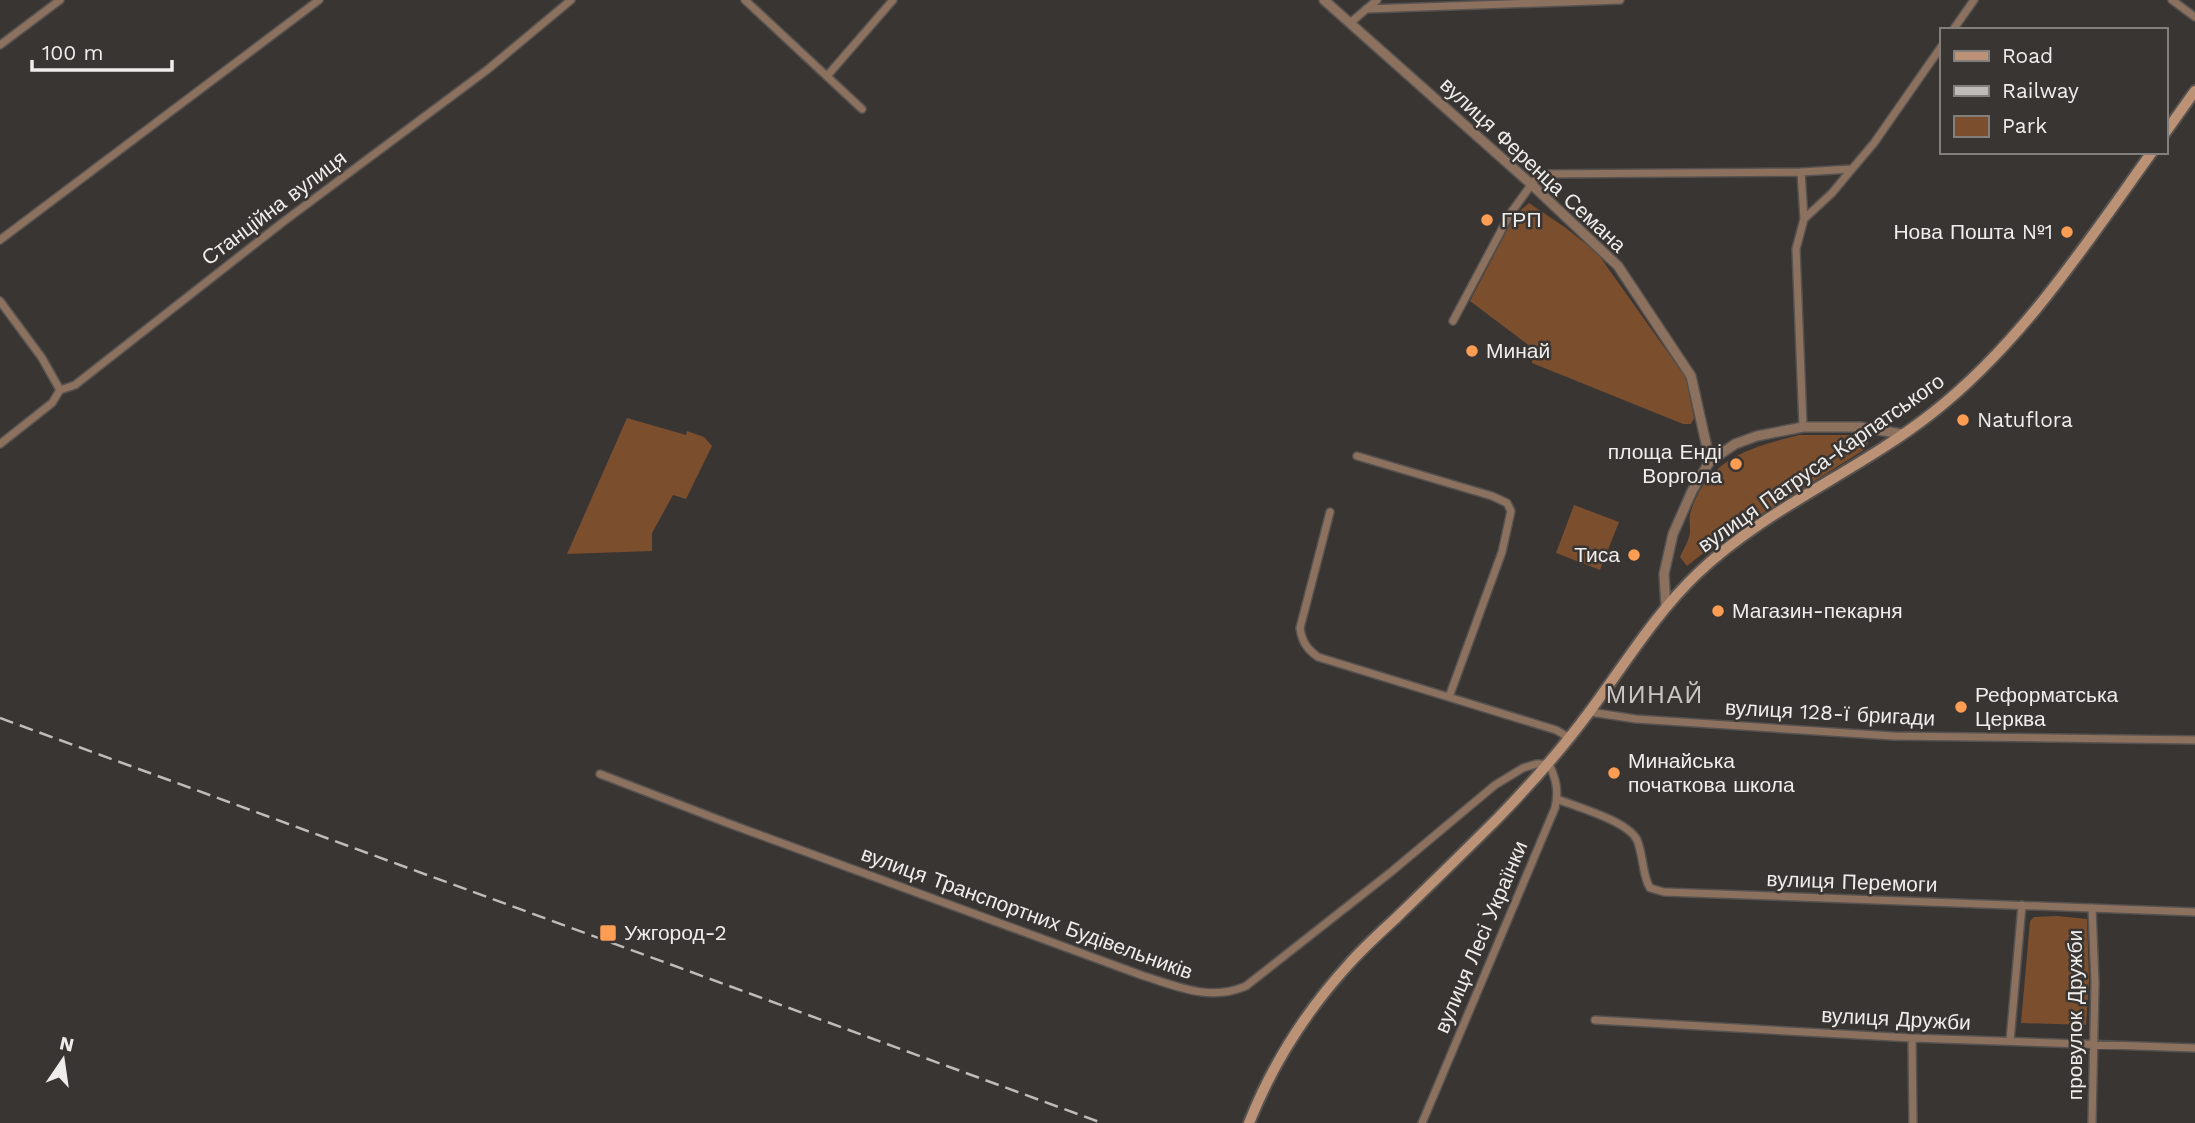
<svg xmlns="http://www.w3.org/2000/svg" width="2195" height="1123" viewBox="0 0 2195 1123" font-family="'Work Sans',sans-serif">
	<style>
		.green { fill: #7b4e2e }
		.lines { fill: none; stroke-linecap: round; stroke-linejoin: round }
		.minor-casing { stroke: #565250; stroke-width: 10 }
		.tertiary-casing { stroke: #565250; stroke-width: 12 }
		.secondary-casing { stroke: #565250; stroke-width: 14 }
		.minor { stroke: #8c715f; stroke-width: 7 }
		.tertiary { stroke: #8c715f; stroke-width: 9 }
		.secondary { stroke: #bb9275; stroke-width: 10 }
		.rail { stroke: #bebbb9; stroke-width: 2.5; stroke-dasharray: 14 7; stroke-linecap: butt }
		.poi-dot { fill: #fd9d54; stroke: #393533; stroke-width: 2.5 }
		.labels { text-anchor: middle; stroke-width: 5; stroke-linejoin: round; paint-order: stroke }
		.street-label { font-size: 21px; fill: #efedeb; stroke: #393533 }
		.poi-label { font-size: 21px; fill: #efedeb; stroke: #393533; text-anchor: start }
		.quarter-label { font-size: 24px; letter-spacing: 2px; fill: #cac5c2; stroke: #393533 }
	</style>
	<rect width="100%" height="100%" fill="#393533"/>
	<path class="green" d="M1529,203l37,25 32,26 88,124 8,40 -3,6h-8l-151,-61 -1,-16 -61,-46 45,-86z
		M627,418l59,17 1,-4 17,6 8,9 -26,53 -13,-4 -21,38v18l-85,3z
		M1799,435h59l10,7 -1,6 -147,92 -33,26 -7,-9c3,-7 10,-18 10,-26 0,-11 -2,-14 3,-26 18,-48 62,-59 106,-70z
		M1574,505l45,17 -19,48 -44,-17z
		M2057,916l30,3 2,60 -3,46 -65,-2 9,-102 4,-4z"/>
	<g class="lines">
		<g class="minor-casing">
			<path id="minor" d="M745,0l117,109
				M2172,0l23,17
				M1366,9l254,-9
				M1350,23l27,-23
				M1953,30l21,-30
				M0,45l60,-45
				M827,76l66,-76
				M1801,172l3,47
				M0,240l319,-240
				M0,301l42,57 18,32
				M1453,321l57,-107 29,-40 262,-2 51,-3 22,-26 67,-96
				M1803,427l-7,-178 8,-30 28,-26 20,-24
				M0,444l52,-41 8,-13 15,-5 208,-163 204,-152 84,-70
				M1357,456l135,40 15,7 4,8 -9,41 -53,145
				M1330,512l-30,116c2,14 7,21 18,29l238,73 14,8
				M1590,712l46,7 257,17 302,4
				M600,774l130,50 411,151c35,11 69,27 105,11l145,-114 104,-87 28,-17 13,-4h13c7,15 10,27 6,44l-133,315
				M1557,799c20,8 71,22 80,41 6,14 5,30 11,44l2,4 14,4 531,20
				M1595,1020l317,18 283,10
				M1912,1038l1,85
				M2010,1041l12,-136
				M2092,1123l3,-140 -3,-75"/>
		</g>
		<g class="tertiary-casing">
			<path id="tertiary" d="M1324,0l207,184 87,82 73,110 19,85
				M1666,607l-2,-33 9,-40 19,-43 18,-30 25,-17 22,-8 46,-9h57l42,7"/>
		</g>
		<g class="secondary-casing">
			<path id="secondary" d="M2165,133l30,-42
				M1249,1123c23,-58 58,-113 100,-159 15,-17 32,-32 48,-47 34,-33 68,-66 101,-99 33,-34 64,-69 92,-107 35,-47 65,-97 108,-138 67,-64 160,-102 233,-159 90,-70 155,-170 221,-262"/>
		</g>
		<use href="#minor" class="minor"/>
		<use href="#tertiary" class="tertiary"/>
		<use href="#secondary" class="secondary"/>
		<path class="rail" d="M0,718l1102,405"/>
	</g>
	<g class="poi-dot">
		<circle cx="1487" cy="220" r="7"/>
		<circle cx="2067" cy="232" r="7"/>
		<circle cx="1472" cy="351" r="7"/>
		<circle cx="1963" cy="420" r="7"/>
		<circle cx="1736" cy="464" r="7"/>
		<circle cx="1634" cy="555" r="7"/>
		<circle cx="1718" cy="611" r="7"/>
		<circle cx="1961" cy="707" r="7"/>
		<circle cx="1614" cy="773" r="7"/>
		<rect x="599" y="924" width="18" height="18" rx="3.5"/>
	</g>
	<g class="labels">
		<g class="street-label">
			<text transform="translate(1533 165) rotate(43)" y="7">вулиця Ференца Семана</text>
			<text transform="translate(274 208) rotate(-37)" y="7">Станційна вулиця</text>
			<text transform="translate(1821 463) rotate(-35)" y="7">вулиця Патруса-Карпатського</text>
			<text transform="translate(1830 713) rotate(3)" y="7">вулиця 128-ї бригади</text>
			<text transform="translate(1852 882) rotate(2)" y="7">вулиця Перемоги</text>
			<text transform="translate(1027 913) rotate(20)" y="7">вулиця Транспортних Будівельників</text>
			<text transform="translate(1481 937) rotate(-67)" y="7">вулиця Лесі Українки</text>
			<text transform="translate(2075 1015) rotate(-90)" y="7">провулок Дружби</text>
			<text transform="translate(1896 1019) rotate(3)" y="7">вулиця Дружби</text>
		</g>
		<g class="poi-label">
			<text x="1501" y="227">ГРП</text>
			<text x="2053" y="239" text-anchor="end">Нова Пошта №1</text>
			<text x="1486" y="358">Минай</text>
			<text x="1977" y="427">Natuflora</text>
			<text x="1722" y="459" text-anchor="end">площа Енді<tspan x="1722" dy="24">Воргола</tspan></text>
			<text x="1620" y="562" text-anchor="end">Тиса</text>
			<text x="1732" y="618">Магазин-пекарня</text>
			<text x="1975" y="702">Реформатська<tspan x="1975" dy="24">Церква</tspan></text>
			<text x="1628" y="768">Минайська<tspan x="1628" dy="24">початкова школа</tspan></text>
			<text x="624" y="940">Ужгород-2</text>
		</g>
		<g class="quarter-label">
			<text x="1655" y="703">МИНАЙ</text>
		</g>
	</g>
	<rect x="1940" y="28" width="228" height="126" fill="#393533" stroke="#827f7d" stroke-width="2"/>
	<rect x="1954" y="51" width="35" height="10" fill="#bb9275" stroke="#827f7d" stroke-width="2"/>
	<text x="2002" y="63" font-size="21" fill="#efedeb">Road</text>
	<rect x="1954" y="86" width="35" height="10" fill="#bebbb9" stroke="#827f7d" stroke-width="2"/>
	<text x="2002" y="98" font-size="21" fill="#efedeb">Railway</text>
	<rect x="1954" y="116" width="35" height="21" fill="#7b4e2e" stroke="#827f7d" stroke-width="2"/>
	<text x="2002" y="133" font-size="21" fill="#efedeb">Park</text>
	<g transform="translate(63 1060) rotate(13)" stroke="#393533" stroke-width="5" paint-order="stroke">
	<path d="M0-5L12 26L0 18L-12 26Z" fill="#efedeb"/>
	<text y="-10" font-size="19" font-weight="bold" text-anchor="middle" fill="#efedeb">N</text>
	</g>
	<path d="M32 60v10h140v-10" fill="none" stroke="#efedeb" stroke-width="3.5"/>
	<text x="42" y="60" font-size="21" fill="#efedeb" stroke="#393533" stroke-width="5" paint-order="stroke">100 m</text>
</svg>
